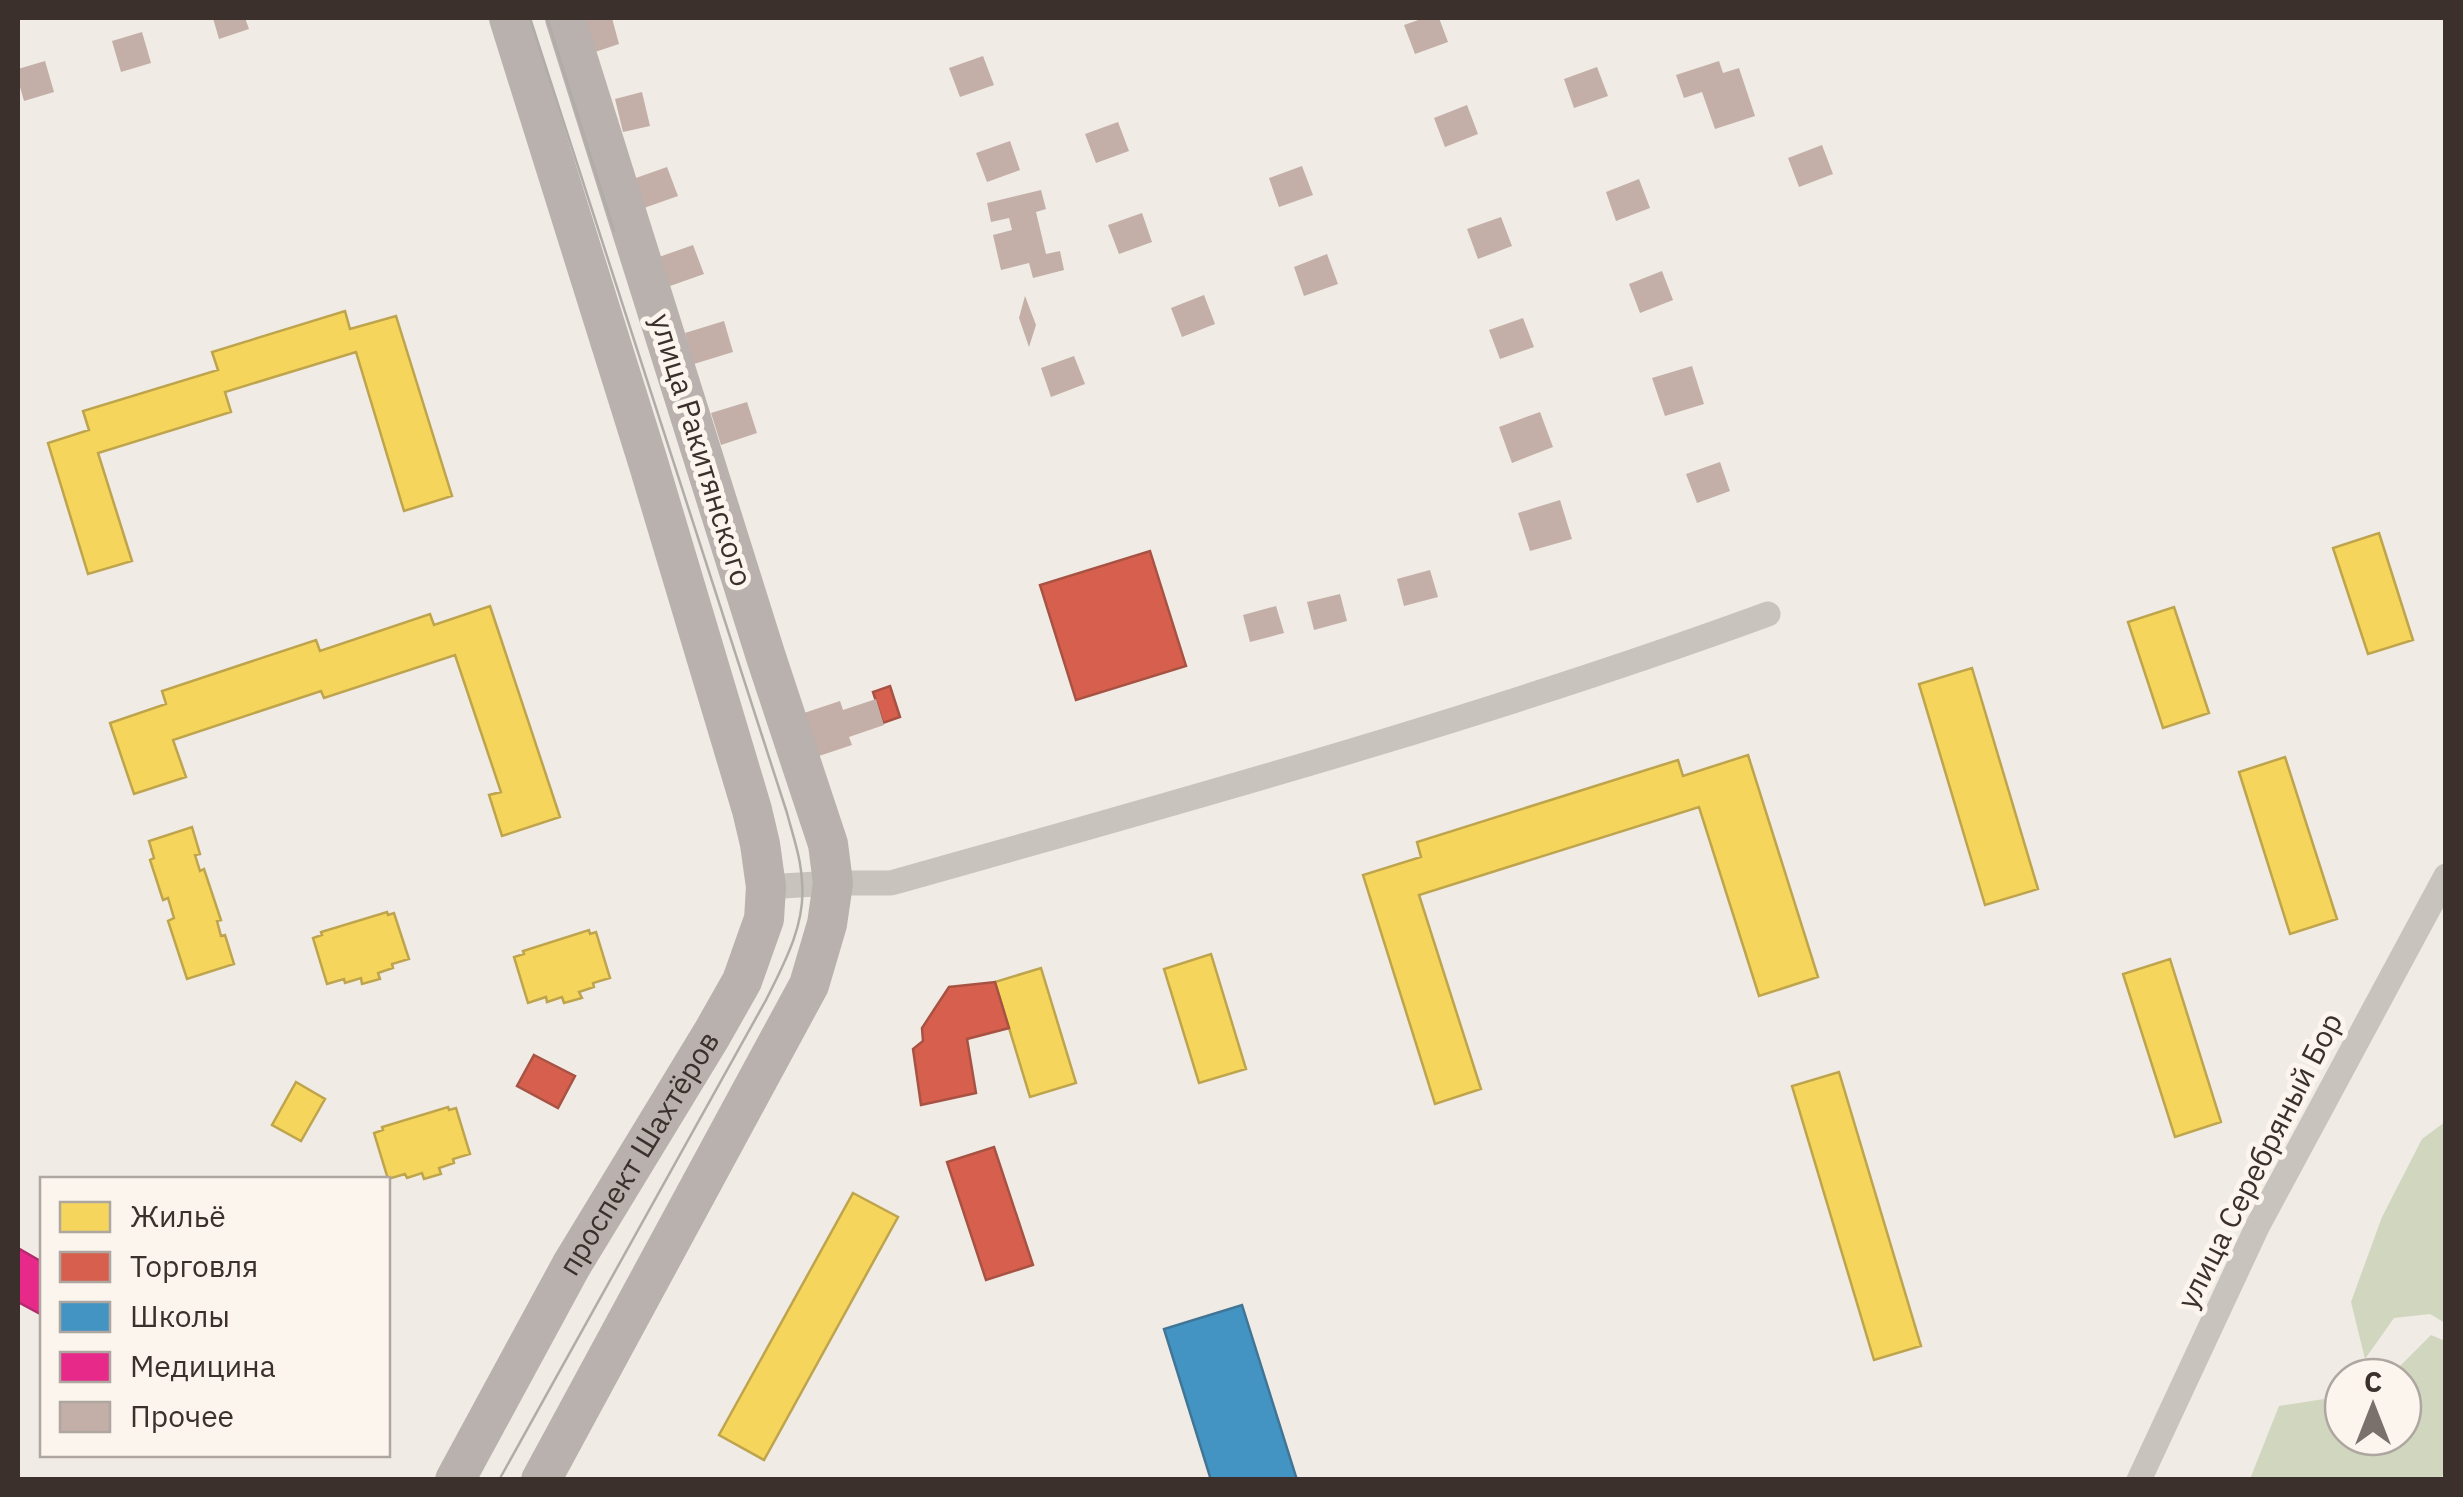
<svg xmlns="http://www.w3.org/2000/svg" width="2463" height="1497" viewBox="0 0 2463 1497" font-family="'IBM Plex Sans',sans-serif">
	<style>
		.green { fill: #d1d6bf }
		.homes { fill: #f6d55c; stroke: #bea44d; stroke-width: 2.5 }
		.shops { fill: #d6604d; stroke: #a85243; stroke-width: 2.5 }
		.schools { fill: #4393c3; stroke: #417595; stroke-width: 2.5 }
		.health { fill: #e7298a; stroke: #b32b6e; stroke-width: 2.5 }
		.building { fill: #c3afa7 }
		.lines { fill: none; stroke-linecap: round; stroke-linejoin: round }
		.minor { stroke: #c9c3be; stroke-width: 25 }
		.primary { stroke: #b8b1ad; stroke-width: 40 }
		.tram { stroke: #b1aca8; stroke-width: 2.5 }
		.labels { text-anchor: middle; stroke-width: 10; stroke-linejoin: round; paint-order: stroke }
		.street-label { font-size: 30px; fill: #3b302b; stroke: #fbf5ee }
	</style>
	<rect width="100%" height="100%" fill="#f0ebe5"/>
	<path class="green" d="M2445,1122v201l-15,-9 -36,4 -29,41 -14,-57 31,-85 40,-78z
		M2431,1335l14,6 1,125 -5,13h-191l29,-73 64,-10v41h60v-60h-14z"/>
	<path class="homes" d="M345,311l5,18 46,-13 56,180 -48,15 -48,-159 -131,40 6,20 -133,41 34,108 -44,13 -40,-131 41,-13 -6,-19 135,-41 -6,-18z
		M2379,533l34,107 -45,14 -35,-106z
		M490,606l70,211 -58,19 -13,-41 12,-3 -46,-137 -131,43 -3,-7 -148,49 13,37 -52,17 -24,-71 56,-19 -4,-13 154,-51 4,11 110,-37 4,11z
		M2174,607l35,106 -46,15 -35,-106z
		M1972,668l66,221 -53,16 -66,-221z
		M1748,755l70,222 -59,19 -60,-189 -280,88 62,194 -46,15 -72,-229 58,-18 -4,-15 261,-82 5,16z
		M2285,757l52,162 -47,15 -51,-162z
		M192,827l8,27 -5,1 5,16 4,-2 17,51 -4,1 4,15 4,-1 9,29 -47,15 -19,-58 6,-3 -6,-20 -5,2 -13,-40 4,-2 -5,-17z
		M387,912l1,3 6,-2 15,46 -17,5 1,4 -15,5 2,6 -18,5 -1,-6 -16,5 -1,-4 -17,5 -14,-46 9,-3 -1,-3z
		M589,930l1,4 6,-2 14,46 -17,5 1,4 -15,5 3,6 -18,5 -2,-6 -15,5 -1,-5 -18,6 -14,-46 10,-3 -1,-3z
		M1211,954l35,115 -47,14 -35,-114z
		M2170,959l51,163 -46,15 -52,-163z
		M1041,968l35,115 -46,14 -35,-115z
		M1839,1072l82,274 -47,14 -82,-274z
		M296,1082l29,17 -24,42 -29,-16z
		M448,1107l1,3 7,-2 14,46 -17,5 1,4 -15,5 2,6 -17,5 -2,-6 -15,5 -2,-4 -17,5 -14,-46 9,-3 -1,-3z
		M853,1193l45,24 -134,243 -45,-25z"/>
	<path class="shops" d="M1150,551l36,115 -110,34 -36,-115z
		M890,686l10,31 -17,6 -10,-31z
		M995,982l14,46 -42,11 9,54 -55,12 -8,-56 10,-8 -1,-13 27,-41z
		M534,1055l41,21 -17,32 -41,-22z
		M994,1147l39,118 -47,15 -39,-118z"/>
	<path class="schools" d="M1242,1305l55,175h-86l-47,-151z"/>
	<path class="health" d="M18,1248l24,14v53l-24,-13z"/>
	<path class="building" d="M213,18h32l4,11 -30,10z
		M578,18h34l7,26 -30,10z
		M1424,18h15l9,24 -33,12 -11,-29z
		M142,32l9,31 -30,9 -9,-31z
		M983,56l11,29 -34,12 -11,-29z
		M45,61l9,31 -30,9 -6,-21v-11z
		M1719,61l4,12 16,-5 16,48 -40,13 -13,-37 -18,6 -8,-23z
		M1597,67l11,29 -34,12 -10,-29z
		M642,92l8,34 -27,6 -8,-33z
		M1467,105l11,29 -33,13 -11,-29z
		M1118,122l11,29 -33,12 -11,-29z
		M1010,141l10,29 -33,12 -11,-29z
		M1822,145l11,29 -34,13 -11,-29z
		M1302,166l11,29 -34,12 -10,-29z
		M667,167l11,29 -34,12 -11,-29z
		M1639,179l11,29 -34,13 -10,-29z
		M1041,190l5,19 -10,3 10,42 14,-3 4,19 -31,8 -4,-15 -28,7 -8,-35 19,-5 -3,-12 -18,4 -4,-19z
		M1142,213l10,29 -33,12 -11,-29z
		M1501,217l11,29 -34,13 -11,-30z
		M693,245l11,29 -34,12 -11,-29z
		M1327,254l11,30 -34,12 -10,-29z
		M1662,271l11,29 -33,13 -11,-29z
		M1204,295l11,29 -33,13 -11,-29z
		M1025,296l11,29 -7,22 -10,-29z
		M1523,318l11,29 -34,12 -11,-29z
		M724,321l9,31 -39,12 -9,-31z
		M1074,356l11,28 -34,13 -10,-29z
		M1692,366l12,38 -39,12 -13,-38z
		M747,402l10,31 -36,12 -10,-32z
		M1540,412l13,35 -41,16 -13,-36z
		M1720,462l10,29 -33,12 -11,-29z
		M1560,500l12,39 -42,12 -12,-38z
		M1430,570l8,27 -34,9 -7,-27z
		M1340,594l7,27 -33,9 -7,-28z
		M1276,606l8,27 -34,9 -7,-27z
		M876,699l8,26 -35,12 3,8 -36,12 -15,-43 39,-13 3,9z"/>
	<g class="lines">
		<path class="minor" d="M766,887l67,-4h58c294,-83 590,-164 877,-269
			M2139,1480l119,-255 188,-349"/>
		<g class="primary">
			<path id="s1" d="M455,1480l116,-214 141,-232 30,-53 22,-62 2,-32 -6,-43 -8,-34 -104,-348 -139,-444"/>
			<path d="M541,1480l268,-495 18,-61 6,-41 -5,-39 -62,-187 -201,-639"/>
		</g>
		<path class="tram" d="M547,18l67,213
			M499,1480l267,-480c18,-36 40,-76 36,-118 -1,-24 -9,-46 -15,-69l-257,-795"/>
	</g>
	<g class="labels">
		<g class="street-label">
			<text transform="translate(701 450) rotate(73)" y="10">улица Ракитянского</text>
			<text dy="10" stroke="none"><textPath href="#s1" startOffset="375">проспект Шахтёров</textPath></text>
			<text transform="translate(2260 1161) rotate(-63)" y="10">улица Серебряный Бор</text>
		</g>
	</g>
	<rect width="2463" height="1497" fill="none" stroke="#3b302b" stroke-width="40"/>
	<rect x="40" y="1177" width="350" height="280" fill="#fbf5ee" stroke="#aea6a0" stroke-width="2.5"/>
	<rect x="60" y="1202" width="50" height="30" fill="#f6d55c" stroke="#aea6a0" stroke-width="2.5"/>
	<text x="130" y="1227" font-size="30" fill="#3b302b">Жильё</text>
	<rect x="60" y="1252" width="50" height="30" fill="#d6604d" stroke="#aea6a0" stroke-width="2.5"/>
	<text x="130" y="1277" font-size="30" fill="#3b302b">Торговля</text>
	<rect x="60" y="1302" width="50" height="30" fill="#4393c3" stroke="#aea6a0" stroke-width="2.5"/>
	<text x="130" y="1327" font-size="30" fill="#3b302b">Школы</text>
	<rect x="60" y="1352" width="50" height="30" fill="#e7298a" stroke="#aea6a0" stroke-width="2.5"/>
	<text x="130" y="1377" font-size="30" fill="#3b302b">Медицина</text>
	<rect x="60" y="1402" width="50" height="30" fill="#c3afa7" stroke="#aea6a0" stroke-width="2.5"/>
	<text x="130" y="1427" font-size="30" fill="#3b302b">Прочее</text>
	<g transform="translate(2373 1407)"><circle r="48" fill="#fbf5ee" stroke="#aea6a0" stroke-width="2.5"/>
	<path d="M0-8L18 38L0 25L-18 38Z" fill="#7a716c"/>
	<text y="-15" font-size="28" font-weight="bold" text-anchor="middle" fill="#3b302b">С</text>
	</g>
</svg>
